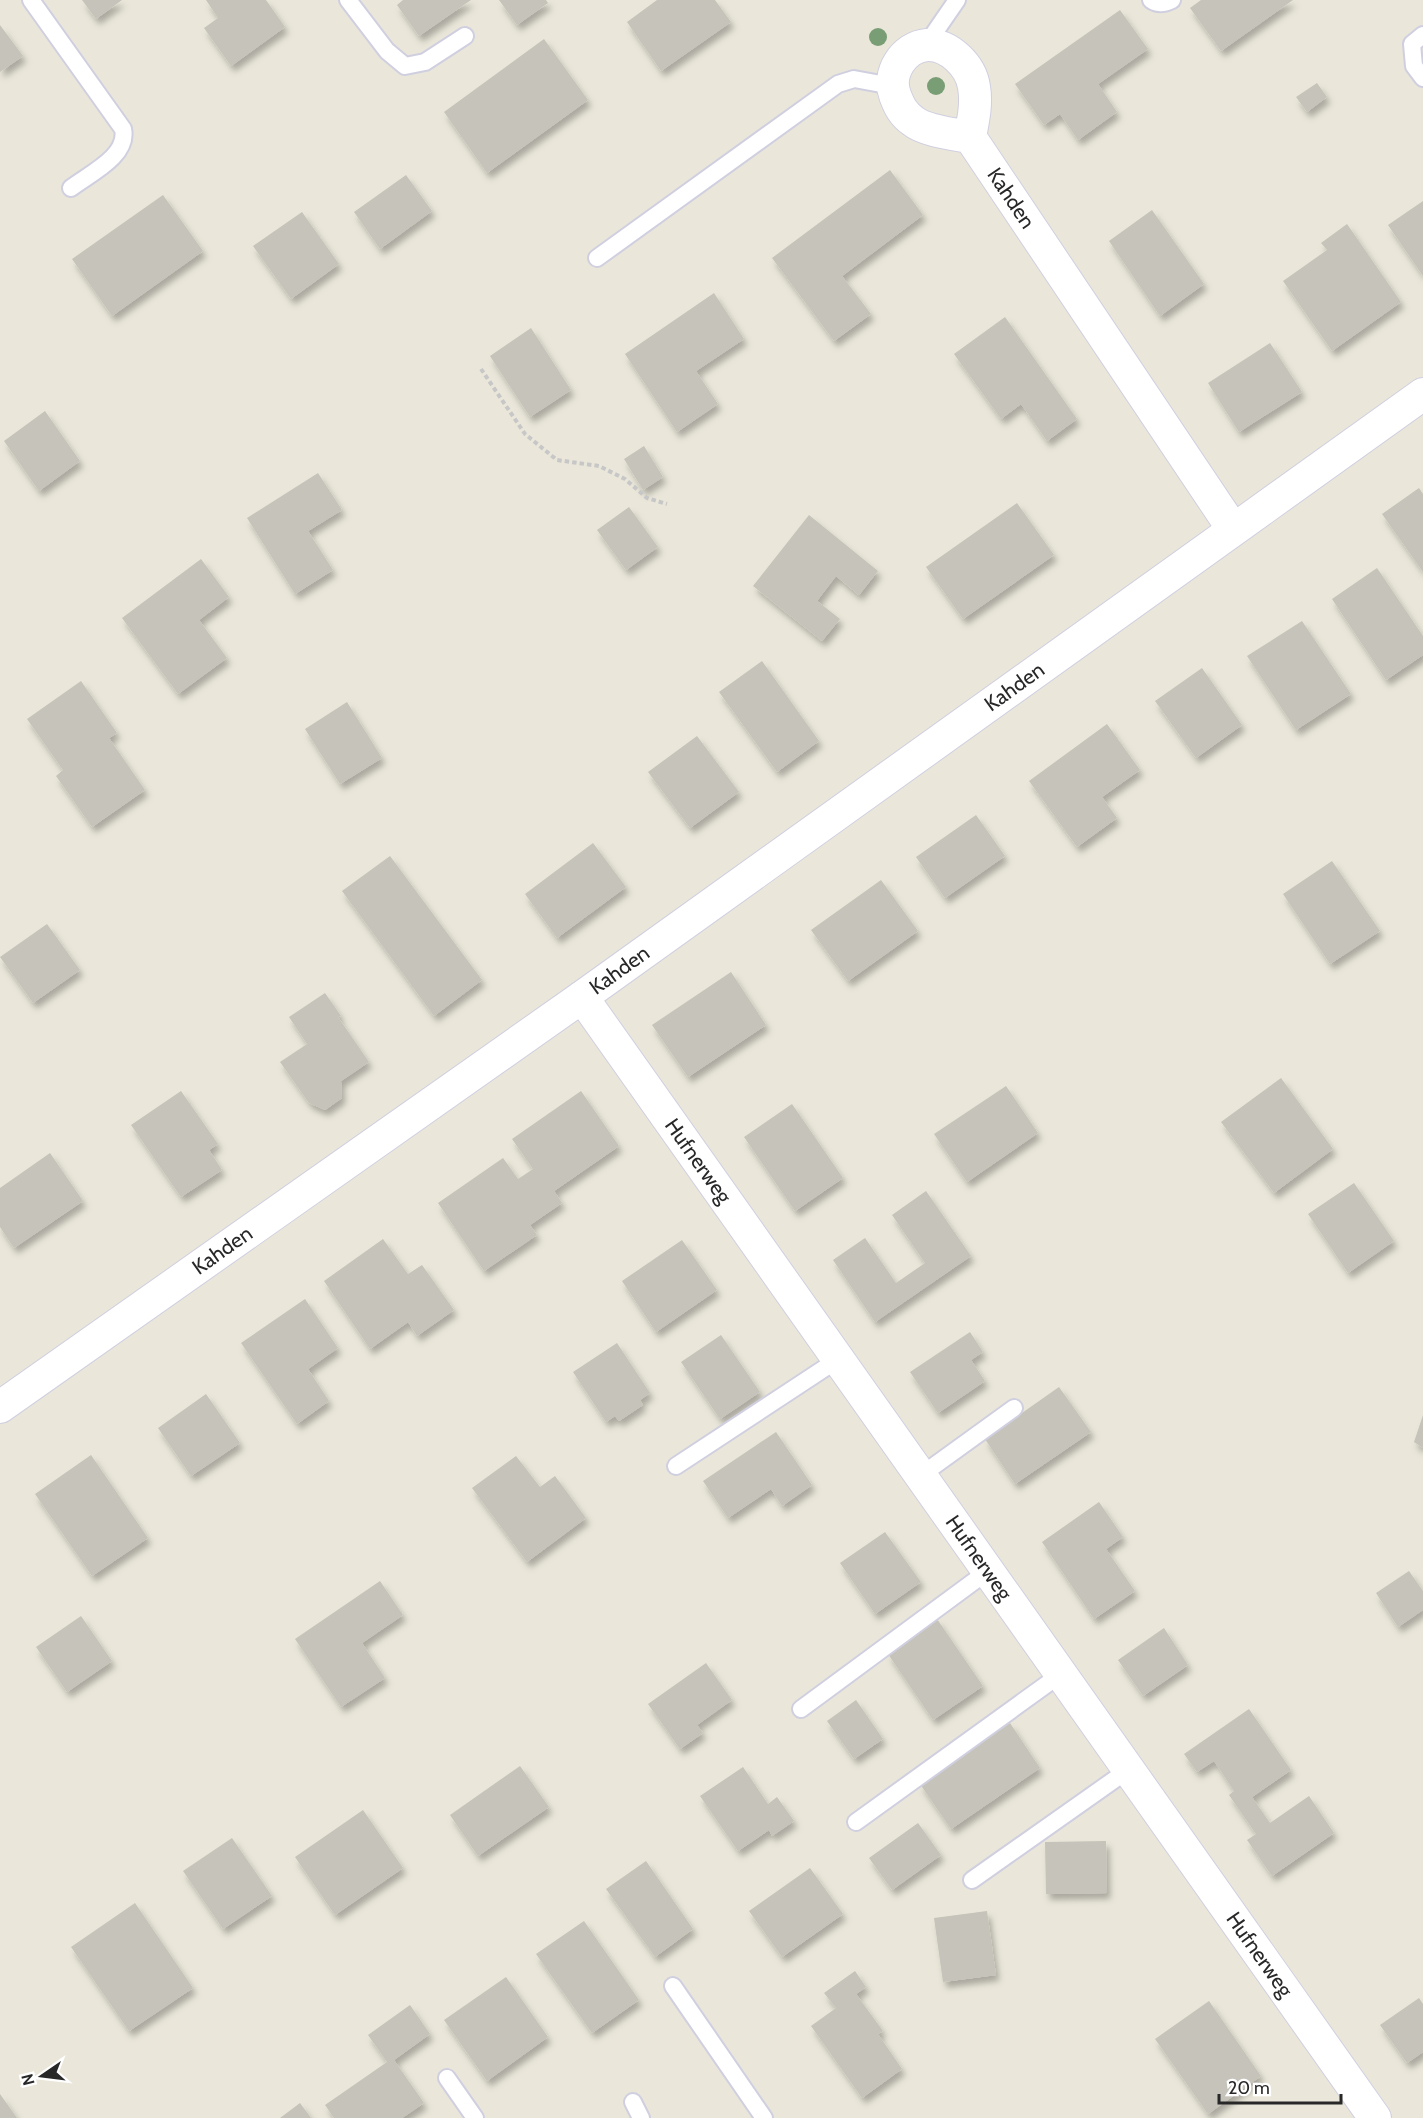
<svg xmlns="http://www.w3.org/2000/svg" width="1423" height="2118" viewBox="0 0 1423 2118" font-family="Cabin,sans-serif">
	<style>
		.building { fill: #c5c3ba; filter: url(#shadow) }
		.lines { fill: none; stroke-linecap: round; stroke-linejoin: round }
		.service-casing { stroke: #d0cfe0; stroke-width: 20 }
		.minor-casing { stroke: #d0cfe0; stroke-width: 34 }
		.path { stroke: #c7c7c7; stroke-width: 4; stroke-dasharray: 4.5 3; stroke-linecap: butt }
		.service { stroke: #fff; stroke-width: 16 }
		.minor { stroke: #fff; stroke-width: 32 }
		.tree { fill: #799d74 }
		.labels { text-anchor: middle; stroke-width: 6; stroke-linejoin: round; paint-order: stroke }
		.street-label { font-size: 21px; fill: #282828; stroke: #fff }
	</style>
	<defs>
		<filter id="shadow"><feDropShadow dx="3.5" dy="6" stdDeviation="3" flood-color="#0004"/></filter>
	</defs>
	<rect width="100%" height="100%" fill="#eae7da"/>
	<path class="building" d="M82,0h40l-26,19z
		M206,0h60l19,27 -54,39 -27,-38 14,-10z
		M403,0h68l-52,36 -22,-31z
		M499,0h47l2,3 -31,22z
		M657,0h58l16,22 -70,49 -34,-49z
		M1201,0h92l-72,51 -31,-43z
		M1120,10l28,39 -50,35 19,28 -39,28 -18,-26 -16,11 -29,-41z
		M0,25l23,31 -23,16z
		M544,39l44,61 -101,73 -43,-61z
		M1317,83l10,14 -20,15 -11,-15z
		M890,170l33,45 -81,61 29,38 -37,27 -62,-83z
		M406,175l26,36 -52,38 -26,-37z
		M163,195l40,56 -91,65 -40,-57z
		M1423,201v75l-35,-51z
		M1152,210l52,74 -44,32 -51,-75z
		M302,212l37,52 -48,35 -38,-53z
		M1347,224l54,78 -69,49 -49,-70 44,-31 -6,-7z
		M714,293l30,46 -48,32 22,33 -41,28 -52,-78z
		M1005,317l72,102 -30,22 -26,-37 -20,15 -47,-65z
		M531,328l40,62 -41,27 -40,-61z
		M1270,343l32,49 -63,40 -31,-49z
		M45,411l35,50 -41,30 -35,-50z
		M644,446l19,31 -20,13 -19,-31z
		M318,473l24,37 -34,21 25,39 -38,24 -48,-76z
		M1419,488l4,6v78l-41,-58z
		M1017,503l37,52 -91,64 -37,-52z
		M629,507l29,40 -32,23 -29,-40z
		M809,515l69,56 -19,24 -23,-19 -19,25 23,18 -18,22 -69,-55z
		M201,559l28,38 -30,23 28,38 -49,36 -56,-76z
		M1377,568l46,68v19l-37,25 -54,-81z
		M1302,621l49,73 -55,36 -49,-74z
		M762,661l57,80 -42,31 -58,-80z
		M1202,668l40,57 -46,33 -41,-57z
		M81,681l36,52 -8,5 36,52 -53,37 -36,-51 7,-6 -36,-51z
		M347,702l35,56 -42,26 -35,-55z
		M1107,724l33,46 -38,27 15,21 -40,29 -48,-66z
		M697,736l42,56 -49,36 -42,-56z
		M976,815l29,41 -60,42 -29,-41z
		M593,843l33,44 -69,51 -32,-44z
		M390,856l92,124 -48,36 -92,-125z
		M1332,861l48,70 -50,33 -47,-70z
		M881,880l37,51 -70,50 -37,-51z
		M47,924l33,46 -47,33 -33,-46z
		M731,972l35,53 -78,52 -36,-52z
		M325,993l16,23 -3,1 31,45 -28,19 1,17 -17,12 -16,-7 -29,-41 27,-18 -18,-27z
		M1281,1078l52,71 -59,44 -53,-71z
		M1006,1086l32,47 -71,49 -33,-48z
		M181,1091l37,53 -9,6 13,20 -41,27 -50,-72z
		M581,1091l38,55 -65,45 8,12 -32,22 7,10 -53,36 -46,-68 65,-45 15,21 15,-10 -21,-30z
		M792,1104l51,74 -48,33 -51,-74z
		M50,1153l33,48 -69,47 -14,-21v-39z
		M1354,1183l40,58 -46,32 -40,-59z
		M926,1191l45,65 -96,66 -42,-62 32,-22 31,45 29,-20 -33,-48z
		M383,1239l25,35 14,-9 32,45 -37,26 -9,-14 -38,27 -46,-68z
		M682,1240l35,50 -61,42 -34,-51z
		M305,1299l33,49 -30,21 21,32 -32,23 -56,-81z
		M970,1332l13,20 -12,8 14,21 -47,32 -28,-41z
		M721,1335l39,57 -40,27 -39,-57z
		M617,1343l33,50 -10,7 3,5 -24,16 -4,-5 -9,6 -33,-50z
		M1059,1387l32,45 -76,52 -30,-45z
		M206,1394l34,49 -49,33 -33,-48z
		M1423,1415v33l-9,-6z
		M776,1432l36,53 -30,21 -11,-17 -43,29 -25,-37z
		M91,1455l57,83 -56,38 -57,-82z
		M516,1456l24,31 15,-11 31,42 -59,44 -55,-74z
		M1099,1502l24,35 -17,12 29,42 -41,28 -52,-77z
		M885,1532l36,50 -46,32 -35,-51z
		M1409,1571l14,20v19l-25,17 -22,-34z
		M380,1581l23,34 -41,28 23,35 -44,29 -46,-68z
		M81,1616l31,45 -45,31 -31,-45z
		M937,1619l46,67 -50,34 -45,-66z
		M1164,1628l24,37 -45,31 -25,-36z
		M706,1663l26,37 -35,25 6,8 -23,16 -32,-45z
		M856,1700l27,39 -29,20 -27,-38z
		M1249,1709l42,61 -39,27 18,26 39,-27 25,37 -62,43 -25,-36 9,-6 -27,-39 5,-4 -20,-30 -17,11 -13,-18z
		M1010,1723l30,45 -89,61 -31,-45z
		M520,1766l29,41 -71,49 -28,-41z
		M743,1767l25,37 9,-7 17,24 -22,15 -3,-6 -31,21 -38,-55z
		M363,1810l40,58 -68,47 -40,-58z
		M918,1823l23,32 -49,35 -23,-32z
		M232,1838l40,58 -49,33 -40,-58z
		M1106,1841l1,52 -61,1 -1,-52z
		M646,1861l47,68 -38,28 -49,-68z
		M810,1868l33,46 -61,43 -33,-46z
		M135,1903l58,85 -64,43 -58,-84z
		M987,1911l9,64 -53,7 -9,-64z
		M584,1921l55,79 -47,33 -56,-79z
		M855,1971l11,16 -10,7 27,37 -5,3 24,35 -40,29 -51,-72 25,-18 -12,-15z
		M506,1977l42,60 -61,44 -43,-61z
		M1419,1998l4,6v48l-16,11 -27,-38z
		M1209,2001l52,75 -53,38 -53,-75z
		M410,2005l20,29 -36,26 30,43 -22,15h-68l-9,-13 62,-43 -19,-27z
		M0,2094l17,24h-17z
		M300,2103l11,15h-31z"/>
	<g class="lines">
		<g class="service-casing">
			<path id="service" d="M31,0l92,129c6,27 -34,45 -52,59
				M348,0l39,51 18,15 20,-4 40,-26
				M1151,0c7,5 13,4 21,0
				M1423,35l-11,9 2,22 9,12
				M926,45l31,-45
				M597,258l241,-174 16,-5 38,7
				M676,1466l161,-106
				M920,1476l94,-68
				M801,1709l187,-138
				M856,1822l205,-148
				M972,1880l156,-110
				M673,1986l91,132
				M447,2078l28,40
				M633,2102l8,16"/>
		</g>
		<g class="minor-casing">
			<g id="minor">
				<path id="s1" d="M970,137c3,-16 7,-33 4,-50 -3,-21 -25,-43 -47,-42 -24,2 -40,29 -32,50 4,11 8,19 18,26 12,10 41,13 57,16l263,392"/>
				<path id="s2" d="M582,997l793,1121"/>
				<path id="s3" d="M0,1407l582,-410 841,-603"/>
			</g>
		</g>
		<path class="path" d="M481,369l44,65 32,26 42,6 26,13 22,19 20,6"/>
		<use href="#service" class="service"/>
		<use href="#minor" class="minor"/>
	</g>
	<g class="tree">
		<circle cx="878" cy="37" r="9"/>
		<circle cx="936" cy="86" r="9"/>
	</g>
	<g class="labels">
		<g class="street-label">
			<text dy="7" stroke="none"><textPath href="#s1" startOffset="352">Kahden</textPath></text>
			<text dy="7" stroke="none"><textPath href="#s3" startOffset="1244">Kahden</textPath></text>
			<text dy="7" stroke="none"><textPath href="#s3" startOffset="758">Kahden</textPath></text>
			<text dy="7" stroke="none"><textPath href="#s2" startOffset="201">Hufnerweg</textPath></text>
			<text dy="7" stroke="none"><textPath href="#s3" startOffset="272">Kahden</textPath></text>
			<text dy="7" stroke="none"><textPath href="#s2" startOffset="687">Hufnerweg</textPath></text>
			<text dy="7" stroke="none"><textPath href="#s2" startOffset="1173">Hufnerweg</textPath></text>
		</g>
	</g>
	<g transform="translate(42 2076) rotate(256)" stroke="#ffffff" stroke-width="4.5" paint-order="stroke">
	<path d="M0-4.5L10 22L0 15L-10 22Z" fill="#282828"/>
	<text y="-9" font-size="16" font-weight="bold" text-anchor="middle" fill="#282828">N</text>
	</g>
	<path d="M1219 2094v9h122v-9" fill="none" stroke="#282828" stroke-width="3"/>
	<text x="1228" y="2094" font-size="18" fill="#282828" stroke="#ffffff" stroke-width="4.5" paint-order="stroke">20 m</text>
</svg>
